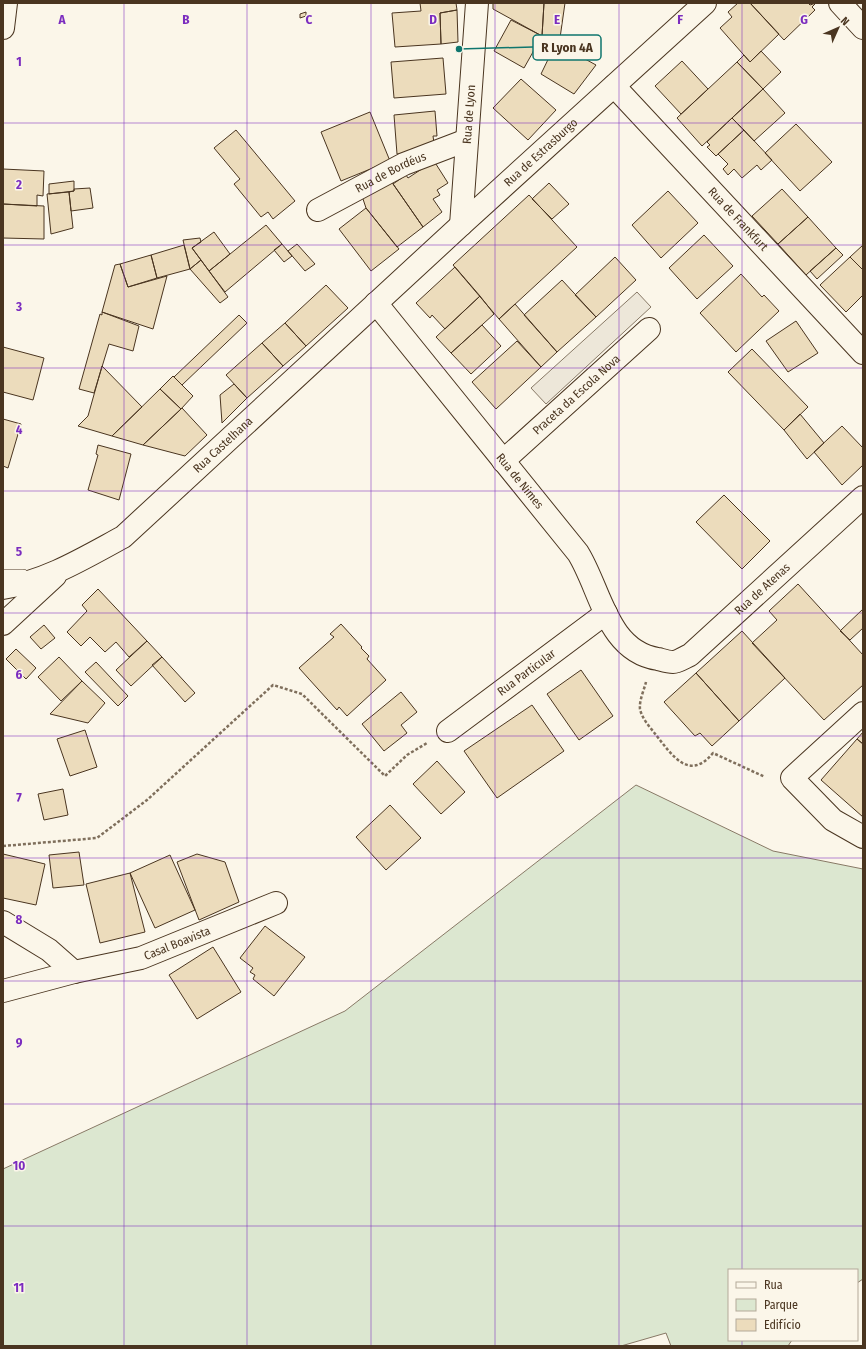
<svg xmlns="http://www.w3.org/2000/svg" width="866" height="1349" viewBox="0 0 866 1349" font-family="'Fira Sans Condensed',sans-serif">
	<style>
		.green { fill: #dce7d0; stroke: #887966 }
		.parking { fill: #ede7d9; stroke: #887966 }
		.building { fill: #ecdcbc; stroke: #4a3520 }
		.lines { fill: none; stroke-linecap: round; stroke-linejoin: round }
		.service-casing { stroke: #4a3520; stroke-width: 14 }
		.minor-casing { stroke: #4a3520; stroke-width: 24 }
		.tertiary-casing { stroke: #4a3520; stroke-width: 24 }
		.path { stroke: #7f6f5c; stroke-width: 2.5; stroke-dasharray: 3 2; stroke-linecap: butt }
		.service { stroke: #fbf6e9; stroke-width: 13 }
		.minor { stroke: #fbf6e9; stroke-width: 22 }
		.tertiary { stroke: #fbf6e9; stroke-width: 22 }
		.grid { fill: none; stroke: #7b2cbf; stroke-width: 1; stroke-opacity: 0.55 }
		.labels { text-anchor: middle; stroke-width: 3; stroke-linejoin: round; paint-order: stroke }
		.street-label { font-size: 12px; fill: #4a3520; stroke: #fbf6e9 }
		.grid-label { font-size: 13px; text-anchor: middle; font-weight: bold; fill: #7b2cbf; stroke: #fbf6e9; stroke-width: 3; stroke-linejoin: round; paint-order: stroke }
		.leader { fill: none; stroke: #0f766e; stroke-width: 1.5 }
		.callout-dot { fill: #0f766e; stroke: #fbf6e9; stroke-width: 1.5 }
		.callout { fill: #fbf6e9; stroke: #0f766e; stroke-width: 1.5 }
		.callout-label { font-size: 13px; text-anchor: middle; font-weight: bold; fill: #4a3520 }
	</style>
	<rect width="100%" height="100%" fill="#fbf6e9"/>
	<path class="green" d="M636,785l137,66 90,18v410l-6,4v-13h-128v70h63l-4,6h-117l-5,-13 -45,13h-618v-177l342,-158z"/>
	<path class="parking" d="M637,292l14,15 -105,97 -15,-16z"/>
	<path class="building" d="M420,3h36l1,7 -17,3 1,31 -46,3 -3,-34 29,-2z
		M493,3h51l-2,33 -49,-27z
		M544,3h21l-6,42 -17,-9z
		M738,3h12l29,31 -29,28 -30,-34 12,-11 -4,-5z
		M750,3h58l2,2 6,-2 -4,4 3,3 -31,30z
		M457,10l1,32 -17,2 -1,-31z
		M306,12v4l-6,2v-4z
		M511,20l31,16 -18,32 -30,-17z
		M542,36l14,7 -8,16 -15,-7z
		M556,43l40,22 -22,29 -33,-20z
		M761,51l20,21 -18,17 -26,-27 7,-7 6,7z
		M443,58l3,36 -52,4 -3,-36z
		M682,61l26,28 -27,25 -26,-28z
		M737,62l26,27 -61,57 -25,-28z
		M521,79l35,31 -28,30 -35,-32z
		M763,89l22,24 -31,28 -22,-23z
		M435,111l2,25h-4l2,14 -38,4 -3,-39z
		M370,112l20,49 -49,20 -20,-49z
		M732,118l12,12 -28,26 -9,-9 3,-2 -3,-3z
		M796,124l36,38 -32,29 -35,-38z
		M236,130l59,71 -22,18 -5,-7 -7,5 -27,-33 6,-5 -26,-31z
		M744,130l28,30 -11,10 -4,-5 -15,13 -8,-9 -6,6 -5,-6 5,-5 -10,-10z
		M434,161l14,22 -11,7 3,5 -7,4 9,13 -19,15 -30,-43 13,-9 2,3z
		M3,169l41,2 -1,25 -6,-1v11l-34,-2z
		M389,178l34,49 -26,20 -31,-39 -4,-12z
		M74,181v10l-25,3v-10z
		M549,183l20,21 -17,15 -20,-20z
		M90,188l3,20 -22,3 -2,-19 5,-1v-2z
		M782,189l26,28 -30,27 -26,-28z
		M668,191l30,32 -37,35 -29,-33z
		M69,192l4,36 -22,6 -4,-40z
		M529,195l48,52 -78,72 -46,-54z
		M3,204l41,2v33l-41,-1z
		M366,208l33,41 -28,22 -32,-42z
		M808,217l28,31 -30,27 -28,-31z
		M266,225l16,19 -57,48 -16,-21z
		M214,232l16,22 -21,17 -17,-23z
		M704,235l29,31 -36,33 -28,-31z
		M200,238l1,4 -9,6 9,12 -11,9 -7,-29z
		M282,244l10,12 -8,6 -10,-12z
		M297,244l18,20 -10,7 -17,-20z
		M184,245l6,24 -33,9 -6,-23z
		M863,245v25l-13,-13z
		M836,248l7,7 -26,24 -7,-8z
		M151,255l6,23 -29,9 -8,-23z
		M615,257l21,23 -40,37 -21,-22z
		M850,257l13,13v25l-17,17 -26,-27z
		M201,260l27,37 -8,6 -30,-34z
		M120,264l8,23 39,-11 -14,53 -51,-17 13,-47z
		M455,267l25,29 -35,33 -13,-14 -2,3 -14,-15z
		M741,274l21,23 2,-2 15,16 -43,41 -36,-39z
		M562,280l34,37 -39,35 -33,-37z
		M326,285l22,23 -42,38 -21,-23z
		M480,296l14,18 -43,39 -15,-16z
		M515,304l42,48 -16,15 -42,-48z
		M102,312l37,14 -6,25 -24,-7 -15,49 -15,-4 21,-75 2,1z
		M239,315l8,8 -65,62 -8,-8z
		M796,321l22,32 -30,19 -22,-31z
		M285,323l21,23 -23,20 -21,-23z
		M482,325l19,21 -30,28 -20,-21z
		M517,341l24,26 -45,42 -24,-27z
		M262,343l21,23 -36,32 -21,-23z
		M3,347l41,11 -11,42 -30,-8z
		M752,349l56,58 -24,23 -56,-58z
		M102,366l40,41 -30,29 -34,-10 10,-10z
		M173,376l20,20 -12,13 -21,-20z
		M234,384l13,14 -25,25 -2,-28z
		M160,389l21,20 -38,36 -31,-9z
		M182,408l25,27 -22,21 -42,-11z
		M800,414l24,29 -17,16 -23,-29z
		M3,419l18,5 -13,44 -5,-2z
		M842,426l21,22v17l-21,20 -28,-33z
		M98,445l33,9 -12,46 -31,-10 10,-35 -2,-1z
		M724,495l46,46 -28,28 -46,-47z
		M798,584l65,71v30l-39,35 -72,-77 25,-23 -8,-9z
		M98,589l49,52 -18,16 -13,-15 -11,10 -15,-15 -9,9 -14,-14 20,-21 -5,-6z
		M863,609v19l-13,12 -10,-9z
		M341,624l21,23 -1,1 8,8 -2,3 19,21 -39,36 -8,-9 -2,3 -38,-42 35,-31 -4,-3z
		M44,625l11,13 -14,11 -11,-12z
		M742,631l43,47 -46,43 -43,-48z
		M147,641l15,16 -31,29 -15,-16z
		M16,649l20,19 -10,11 -20,-20z
		M59,657l23,24 -21,20 -23,-24z
		M162,657l33,36 -10,9 -33,-37z
		M96,662l32,34 -10,10 -33,-34z
		M581,670l32,46 -34,24 -32,-46z
		M696,673l43,48 -27,25 -12,-13 -5,3 -31,-34z
		M82,681l23,22 -17,20 -38,-9z
		M401,692l16,20 -16,13 6,8 -23,18 -22,-27z
		M532,705l32,46 -67,47 -33,-47z
		M85,730l12,37 -27,9 -13,-37z
		M863,732v12l-6,-5z
		M857,739l6,5v73l-42,-37z
		M437,761l28,31 -24,22 -28,-30z
		M63,789l5,26 -24,5 -6,-26z
		M390,805l31,33 -35,32 -30,-33z
		M79,852l5,33 -31,3 -4,-33z
		M3,854l42,10 -9,41 -33,-7z
		M197,854l28,8 14,40 -40,18 -22,-58z
		M170,855l25,55 -40,18 -25,-55z
		M130,873l15,59 -45,11 -14,-59z
		M265,926l40,31 -31,39 -21,-17 2,-4 -5,-3 3,-4 -13,-10z
		M213,947l28,45 -44,27 -28,-44z"/>
	<g class="lines">
		<g class="service-casing">
			<path id="service" d="M3,576h20"/>
		</g>
		<g class="minor-casing">
			<g id="minor">
				<path d="M840,3l23,25"/>
				<path id="s1" d="M614,86l249,267"/>
				<path id="s2" d="M318,210l86,-46 63,-24"/>
				<path id="s3" d="M461,225l16,-222"/>
				<path id="s4" d="M376,303l202,250c23,37 29,98 80,106 4,1 10,3 15,3 5,0 12,-5 17,-7l173,-158"/>
				<path id="s5" d="M503,461l146,-132"/>
				<path id="s6" d="M3,588c44,-7 81,-30 120,-51l338,-312 244,-222"/>
				<path d="M3,624l52,-48"/>
				<path d="M863,713l-71,65 41,42 30,17"/>
				<path id="s7" d="M448,731l158,-118"/>
				<path d="M3,922l46,28 25,22"/>
				<path id="s8" d="M3,991l71,-19 67,-14 135,-55"/>
			</g>
		</g>
		<g class="tertiary-casing">
			<path id="tertiary" d="M3,28l3,-25"/>
		</g>
		<path class="path" d="M646,682c-2,8 -7,19 -6,27 2,10 10,18 16,26 16,20 33,47 57,18l52,24
			M3,846l94,-8 50,-38 126,-115 29,9 83,82 22,-21 20,-12"/>
		<use href="#service" class="service"/>
		<use href="#minor" class="minor"/>
		<use href="#tertiary" class="tertiary"/>
	</g>
	<path class="grid" d="M124,3v1343M247,3v1343M371,3v1343M495,3v1343M619,3v1343M742,3v1267M3,123h860M3,245h860M3,368h860M3,491h860M3,613h860M3,736h860M3,858h860M3,981h860M3,1104h860M3,1226h860M742,1340v6"/>
	<g class="labels">
		<g class="street-label">
			<text dy="4" stroke="none"><textPath href="#s3" startOffset="111">Rua de Lyon</textPath></text>
			<text dy="4" stroke="none"><textPath href="#s6" startOffset="699">Rua de Estrasburgo</textPath></text>
			<text dy="4" stroke="none"><textPath href="#s2" startOffset="82">Rua de Bordéus</textPath></text>
			<text dy="4" stroke="none"><textPath href="#s1" startOffset="182">Rua de Frankfurt</textPath></text>
			<text dy="4" stroke="none"><textPath href="#s5" startOffset="99">Praceta da Escola Nova</textPath></text>
			<text dy="4" stroke="none"><textPath href="#s6" startOffset="267">Rua Castelhana</textPath></text>
			<text dy="4" stroke="none"><textPath href="#s4" startOffset="229">Rua de Nimes</textPath></text>
			<text dy="4" stroke="none"><textPath href="#s4" startOffset="592">Rua de Atenas</textPath></text>
			<text dy="4" stroke="none"><textPath href="#s7" startOffset="98">Rua Particular</textPath></text>
			<text dy="4" stroke="none"><textPath href="#s8" startOffset="181">Casal Boavista</textPath></text>
		</g>
	</g>
	<g class="grid-label">
		<text x="62" y="24">A</text>
		<text x="186" y="24">B</text>
		<text x="309" y="24">C</text>
		<text x="433" y="24">D</text>
		<text x="557" y="24">E</text>
		<text x="680" y="24">F</text>
		<text x="804" y="24">G</text>
		<text x="19" y="66">1</text>
		<text x="19" y="189">2</text>
		<text x="19" y="311">3</text>
		<text x="19" y="434">4</text>
		<text x="19" y="556">5</text>
		<text x="19" y="679">6</text>
		<text x="19" y="802">7</text>
		<text x="19" y="924">8</text>
		<text x="19" y="1047">9</text>
		<text x="19" y="1170">10</text>
		<text x="19" y="1292">11</text>
	</g>
	<path class="leader" d="M459 49L533 47"/>
	<circle class="callout-dot" cx="459" cy="49" r="4"/>
	<rect class="callout" x="533" y="35" width="68" height="25" rx="4"/>
	<g class="callout-label">
		<text x="567" y="52">R Lyon 4A</text>
	</g>
	<rect width="866" height="1349" fill="none" stroke="#4a3520" stroke-width="8"/>
	<rect x="728" y="1269" width="130" height="72" fill="#fbf6e9" stroke="#b4a999"/>
	<rect x="736" y="1282" width="20" height="6" fill="#fbf6e9" stroke="#b4a999"/>
	<text x="764" y="1289" font-size="12" fill="#4a3520">Rua</text>
	<rect x="736" y="1299" width="20" height="12" fill="#dce7d0" stroke="#b4a999"/>
	<text x="764" y="1309" font-size="12" fill="#4a3520">Parque</text>
	<rect x="736" y="1319" width="20" height="12" fill="#ecdcbc" stroke="#b4a999"/>
	<text x="764" y="1329" font-size="12" fill="#4a3520">Edifício</text>
	<g transform="translate(838 28) rotate(45)" stroke="#fbf6e9" stroke-width="3" paint-order="stroke">
	<path d="M0-3L7 15L0 10L-7 15Z" fill="#4a3520"/>
	<text y="-6" font-size="11" font-weight="bold" text-anchor="middle" fill="#4a3520">N</text>
	</g>
</svg>
